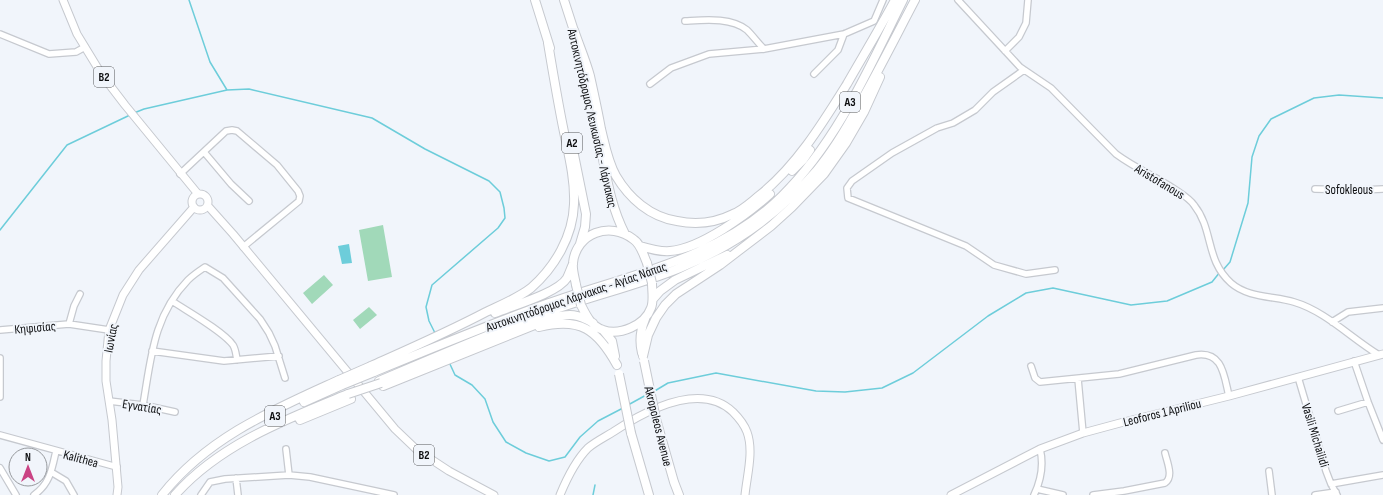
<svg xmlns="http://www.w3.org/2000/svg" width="1383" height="495" viewBox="0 0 1383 495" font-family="'Sofia Sans Condensed',sans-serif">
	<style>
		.green { fill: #a1d9b9 }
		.water { fill: #6dcdda }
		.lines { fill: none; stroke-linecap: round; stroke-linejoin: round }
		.stream { stroke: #6dcdda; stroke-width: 1.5 }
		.minor-casing { stroke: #c6c9cf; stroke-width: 8 }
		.major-casing { stroke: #c6c9cf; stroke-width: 9 }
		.highway-casing { stroke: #c6c9cf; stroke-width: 10 }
		.minor { stroke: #fff; stroke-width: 5.5 }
		.major { stroke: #fff; stroke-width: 7 }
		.highway { stroke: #fff; stroke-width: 8 }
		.highway-bridge-casing { stroke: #c6c9cf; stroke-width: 10; stroke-linecap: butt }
		.highway-bridge { stroke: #fff; stroke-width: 8 }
		.labels { text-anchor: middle; stroke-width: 4; stroke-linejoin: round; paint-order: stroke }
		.shield { fill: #f1f5fb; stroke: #525457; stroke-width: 1 }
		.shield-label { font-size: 12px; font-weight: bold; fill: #0e0f11 }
		.street-label { font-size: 13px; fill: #0e0f11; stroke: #f1f5fb }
	</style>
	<rect width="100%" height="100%" fill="#f1f5fb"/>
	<path class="green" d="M383,225l9,52 -24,4 -9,-51z
		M324,275l9,10 -21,19 -9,-11z
		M369,307l8,8 -17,14 -7,-9z"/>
	<path class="water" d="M349,244l3,19 -10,1 -4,-18z"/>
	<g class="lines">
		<path class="stream" d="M189,0l21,62 17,28 22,-1 123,29 53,31 64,32 11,11 4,16 1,10 -7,10 -66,57 -6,22 3,14 6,12
			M134,113l10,-4 83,-19
			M0,230l67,-85 63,-30
			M1223,270l7,-8 18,-59 4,-46 7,-21 12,-17 43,-21 25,-3 44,3
			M449,362l6,13 17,10 13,14 8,23 13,20 20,11 23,8 16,-4 15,-20 18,-16 25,-13
			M653,392l15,-9 48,-10 100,18 29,1 37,-4 31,-15 75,-57 38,-23 27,-5 78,17 36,-4 45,-19 8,-10
			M628,405l20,-11
			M593,495l2,-10"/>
		<g class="minor-casing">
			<path id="minor" d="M958,0l62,67 31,21 65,66c19,14 40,23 60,36 6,4 14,9 18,15 20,25 11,55 37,78 17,15 43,13 63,19 31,9 57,36 85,53
				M685,21c19,-1 46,-4 62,9 6,6 11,13 17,19
				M0,34l49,20 27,-2 9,-5
				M1005,51l14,-14 7,-14 2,-23
				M1024,70l-31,22 -18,18 -22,13 -16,5 -45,25 -40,28 -5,7 1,10 118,48 28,19 32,9 29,-4
				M814,74l24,-24 6,-16
				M650,84l21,-16 38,-14 55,-5 80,-15 30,-13 9,-21
				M204,152l27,32 18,17
				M180,174l46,-43 6,-1 5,1 40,34 21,26 2,5 -1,5 -56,46
				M1315,189l46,1 22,-1
				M172,301c15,10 51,30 61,44 3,5 3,10 4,15
				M1332,322l16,-10 35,-4
				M69,324l5,-18 6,-12
				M0,330l69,-6 40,6
				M152,351l72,10 55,-5
				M0,358v39
				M1354,361l14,41 15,38
				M1031,366l4,12 5,4 79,-8 77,-19c27,-4 28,21 33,41
				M1298,377l28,94 5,13 6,11
				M1078,379l5,54
				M109,401l34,4 32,7
				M143,405c8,-46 10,-89 45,-125 5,-5 11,-9 17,-13l18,11 37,41 9,14 6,13 10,32
				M1338,411l30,-9
				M0,435l117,32
				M286,449l3,26
				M0,468l16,27
				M1269,471l3,24
				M51,472l15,9 8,14
				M236,478l2,17
				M1331,484l52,-9
				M1037,489l26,6
				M34,495c16,-11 18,-26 22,-44
				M201,495l9,-13 15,-3 64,-4 21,2 84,18
				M1034,495c7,-15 10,-30 6,-46
				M1093,495l31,-4 41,-8c9,-6 2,-21 0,-30
				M1315,495l21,-3"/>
		</g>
		<g class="major-casing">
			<path id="major" d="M63,0l14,34 25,41 23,30 73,89
				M192 202a8 8 0 1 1 16 0a8 8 0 1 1-16 0Z
				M208,206l25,28 162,195 22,21 32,21 45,24
				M117,495l1,-8 -6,-67 -6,-39v-20l3,-31 14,-35 16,-25 55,-63
				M560,495c7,-17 15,-34 28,-47 7,-6 17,-11 25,-16 32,-21 87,-51 120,-20 6,6 11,12 14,20 7,19 0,43 -2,63
				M951,495l89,-46 43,-16 37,-10 109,-27 154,-42"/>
		</g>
		<g class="highway-casing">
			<path id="highway" d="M535,0l15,48
				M564,0l11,34
				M574,30c5,15 12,31 16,46 4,18 8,36 11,53 4,16 7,33 15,47 13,22 34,41 61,45 19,4 38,2 56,-7 10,-4 18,-12 27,-19 37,-30 62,-71 87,-111 16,-28 33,-56 48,-84
				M572,145l14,69 -1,13 -5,17
				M601,149c6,30 10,58 24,85
				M792,171l11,-11 7,-10
				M640,246c10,3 20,6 30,5 30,-2 78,-37 100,-57
				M576,285c-1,-7 -4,-15 -3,-22 3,-30 37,-42 60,-24 8,5 10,15 14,24
				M653,299l7,-8 15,-11 52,-25
				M581,305c5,10 10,21 22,25 17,6 42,-5 48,-22 3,-7 1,-17 1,-25
				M495,313c17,-7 63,-20 72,-35 2,-4 4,-10 6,-14
				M539,327c41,-10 58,2 78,38
				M603,330l9,11 3,15
				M642,353c-3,-12 -2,-22 3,-34
				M643,356l5,-21 8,-17 9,-13 11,-11 44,-29 51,-39 21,-19 32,-33 22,-31 18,-31 16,-35
				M371,366c38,-17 77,-34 115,-54 15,-7 32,-14 45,-24 24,-21 42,-52 43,-84 1,-24 -5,-48 -10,-72 -6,-29 -11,-59 -16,-89
				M374,372c58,-24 116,-48 175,-69 80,-28 170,-44 233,-107 55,-54 87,-128 121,-196
				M379,381c59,-25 117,-50 177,-72 40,-14 85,-25 124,-41 54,-22 99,-54 137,-98 16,-19 29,-41 41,-63 20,-35 38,-71 57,-107
				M383,386l169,-68c18,-5 26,-4 41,5
				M304,402l38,-17
				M656,419l18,63 5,13
				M300,420l51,-21
				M631,433l18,62
				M162,495c46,-58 111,-85 177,-115
				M175,495c45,-51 112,-76 173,-101"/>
		</g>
		<use href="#minor" class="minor"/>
		<use href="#major" class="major"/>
		<use href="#highway" class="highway"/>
		<g class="highway-bridge-casing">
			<path id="highway-bridge" d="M647,263l5,20
				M576,285l5,20
				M644,361l12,58
				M619,374l12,59
				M339,380l32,-14
				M342,385l32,-13
				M348,394l33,-11"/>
		</g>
		<use href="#highway-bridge" class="highway-bridge"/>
	</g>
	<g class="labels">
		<g class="shield">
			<rect x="94" y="67" width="20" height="20" rx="3"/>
			<rect x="840" y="92" width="20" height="20" rx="3"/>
			<rect x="562" y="133" width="20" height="20" rx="3"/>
			<rect x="265" y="406" width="20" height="20" rx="3"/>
			<rect x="414" y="445" width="20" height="20" rx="3"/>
		</g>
		<g class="shield-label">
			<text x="104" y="81">B2</text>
			<text x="850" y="106">A3</text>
			<text x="572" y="147">A2</text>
			<text x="275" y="420">A3</text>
			<text x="424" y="459">B2</text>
		</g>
		<g class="street-label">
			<text transform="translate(593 118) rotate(77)" y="5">Αυτοκινητόδρομος Λευκωσίας - Λάρνακας</text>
			<text transform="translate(1160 181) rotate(31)" y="5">Aristofanous</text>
			<text x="1349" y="194">Sofokleous</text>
			<text transform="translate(576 296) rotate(-19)" y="5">Αυτοκινητόδρομος Λάρνακας - Αγίας Νάπας</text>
			<text transform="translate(35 327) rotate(-5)" y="5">Κηφισίας</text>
			<text transform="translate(110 338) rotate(-79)" y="5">Ιωνίας</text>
			<text transform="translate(142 406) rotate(9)" y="5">Εγνατίας</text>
			<text transform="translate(1162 412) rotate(-14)" y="5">Leoforos 1 Apriliou</text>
			<text transform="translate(659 426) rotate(76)" y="5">Akropoleos Avenue</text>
			<text transform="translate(1316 435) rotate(73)" y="5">Vasili Michailidi</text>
			<text transform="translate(81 458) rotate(15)" y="5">Kalithea</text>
		</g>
	</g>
	<g transform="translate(28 467)"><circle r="19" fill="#f1f5fb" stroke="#96999d"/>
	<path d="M0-3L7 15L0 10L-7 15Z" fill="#ca4384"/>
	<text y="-6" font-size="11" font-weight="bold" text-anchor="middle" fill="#0e0f11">N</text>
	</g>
</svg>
